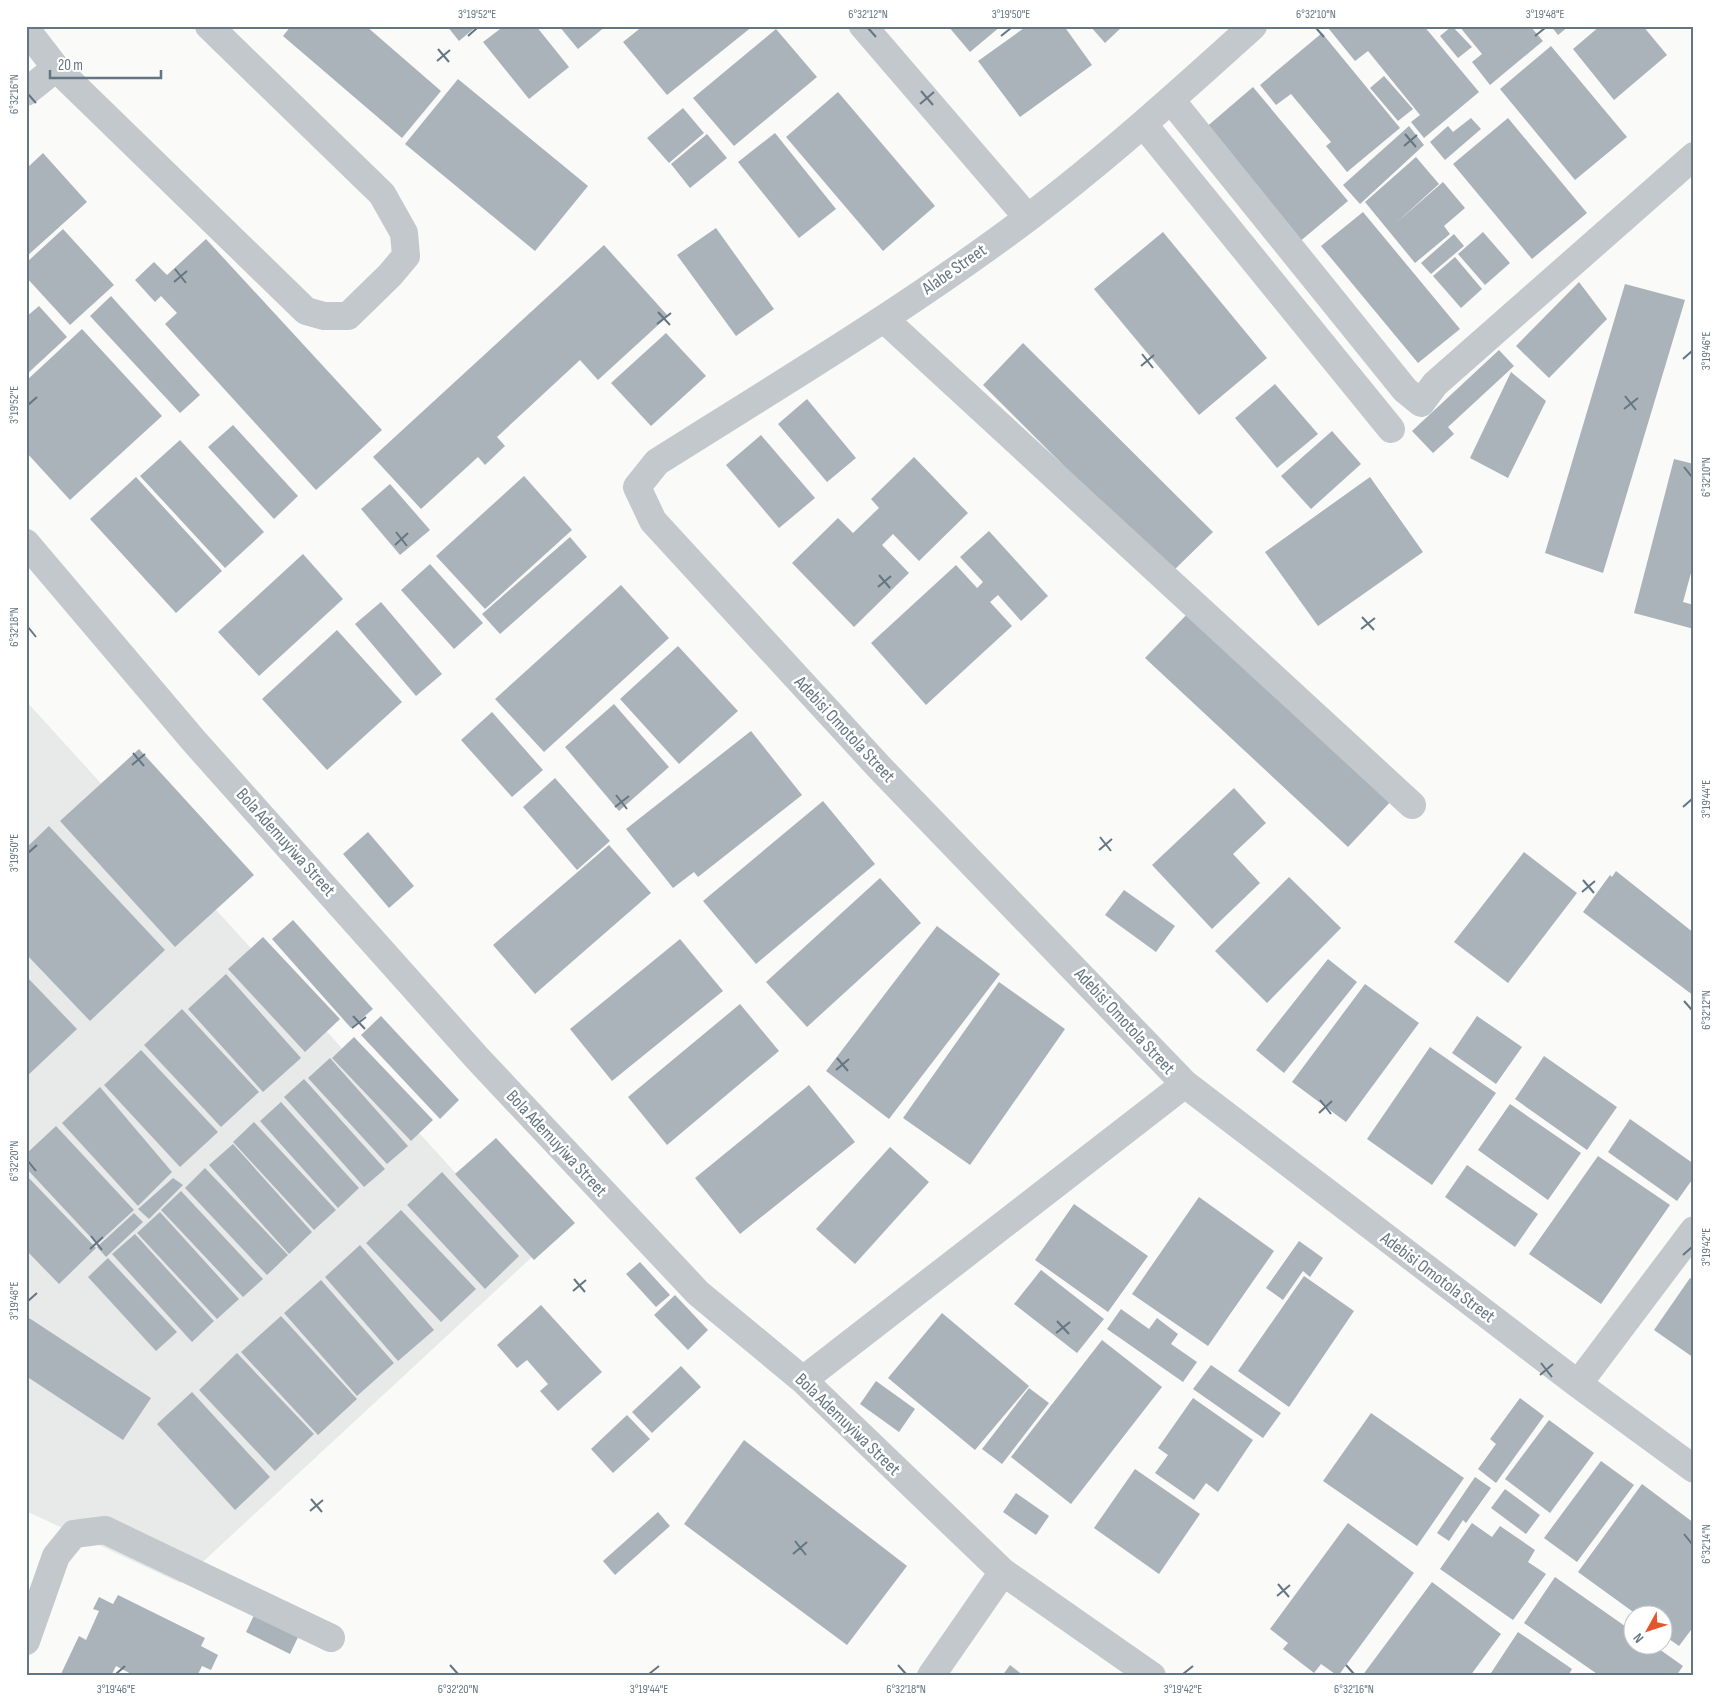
<svg xmlns="http://www.w3.org/2000/svg" width="1720" height="1702" viewBox="0 0 1720 1702" font-family="'Sofia Sans Condensed',sans-serif">
	<style>
		.built { fill: #e8e9e9 }
		.building { fill: #aab3b9 }
		.lines { fill: none; stroke-linecap: round; stroke-linejoin: round }
		.minor { stroke: #c3c8cc; stroke-width: 28 }
		.ticks { fill: none; stroke: #657683; stroke-width: 2 }
		.labels { text-anchor: middle; stroke-width: 5; stroke-linejoin: round; paint-order: stroke }
		.street-label { font-size: 18px; fill: #657683; stroke: #fff }
		.neatline { fill: none; stroke: #657683; stroke-width: 2 }
		.ticks-label { font-size: 12px; text-anchor: middle; fill: #657683 }
	</style>
	<rect width="100%" height="100%" fill="#fafaf8"/>
	<path class="built" d="M26,701l506,556 -352,326 -154,-72z"/>
	<path class="building" d="M291,26h75l75,65 -39,47 -119,-102z
		M447,26h30l-18,15z
		M504,26h32l33,41 -40,32 -46,-57z
		M559,26h47l-28,23z
		M643,26h110l-86,69 -44,-53z
		M948,26h53l-31,26z
		M1027,26h37l28,39 -72,52 -42,-56z
		M1090,26h33l-18,17z
		M1332,26h92l55,66 -55,46 -13,-16 9,-7 -52,-64 -13,10 -26,-32z
		M1452,26l20,21 -14,11 -18,-22z
		M1459,26h71l13,15 -53,44 -18,-23 10,-8z
		M1551,26h18l-11,9z
		M1600,26h43l24,29 -53,45 -41,-51z
		M776,29l41,48 -83,69 -41,-48z
		M1322,33l78,95 -53,44 -21,-26 5,-4 -40,-48 -15,11 -16,-20z
		M1551,46l76,91 -52,43 -75,-91z
		M1384,76l29,33 -15,12 -28,-33z
		M458,79l130,107 -53,65 -130,-107z
		M1253,87l95,114 -50,42 -94,-114z
		M838,92l97,114 -52,45 -97,-114z
		M683,108l21,25 -35,30 -22,-25z
		M1471,118l10,11 -36,31 -15,-18 18,-16 5,6z
		M1508,118l79,95 -55,46 -79,-95z
		M1409,126l15,19 -64,59 -17,-19z
		M775,133l61,76 -37,29 -61,-76z
		M707,134l20,24 -37,30 -19,-24z
		M43,153l44,49 -61,55v-88z
		M1416,157l23,27 -43,39 47,-41 22,26 -21,18 6,8 -35,29 -50,-61z
		M1363,212l97,117 -42,34 -97,-117z
		M716,228l58,81 -38,27 -59,-81z
		M63,229l51,56 -44,40 -44,-48v-14z
		M1163,232l104,126 -68,57 -105,-126z
		M1483,232l27,31 -25,22 -27,-31z
		M1454,234l10,12 -33,28 -10,-11z
		M206,239l176,191 -66,60 -151,-166 12,-11 -16,-17 -6,6 -20,-22 19,-18 13,13z
		M604,245l64,71 -70,64 -18,-20 -83,77 8,9 -20,19 -7,-8 -57,52 -48,-52z
		M1455,257l27,32 -21,19 -28,-32z
		M1579,282l28,37 -58,59 -33,-32z
		M1625,284l60,16 -82,273 -58,-20z
		M111,296l89,99 -20,18 -90,-97z
		M39,306l28,31 -41,38v-58z
		M82,329l80,87 -92,84 -44,-48v-71z
		M666,333l40,43 -55,50 -40,-43z
		M1023,343l190,189 -42,41 -188,-188z
		M1499,350l15,16 -66,61 6,7 -21,19 -21,-22z
		M1511,372l35,29 -38,77 -38,-20z
		M1275,384l43,50 -41,34 -42,-50z
		M807,399l49,59 -29,24 -49,-58z
		M233,425l65,71 -24,23 -66,-72z
		M1332,431l29,33 -50,45 -30,-33z
		M761,435l54,63 -36,30 -53,-63z
		M180,440l84,92 -39,36 -85,-92z
		M914,457l54,56 -49,48 -26,-27 -11,11 27,28 -55,54 -62,-64 46,-45 15,15 26,-25 -8,-9z
		M1674,459l20,5v98l-11,40 11,3v24l-60,-16z
		M524,476l48,54 -87,79 -49,-53z
		M136,477l86,94 -46,42 -86,-94z
		M1370,477l53,75 -105,74 -53,-74z
		M390,484l40,46 -30,25 -39,-46z
		M989,531l59,65 -27,25 -23,-26 -8,7 22,24 -86,79 -55,-62 85,-78 21,23 6,-6 -23,-25z
		M570,537l17,20 -87,77 -18,-20z
		M303,554l40,45 -84,77 -41,-44z
		M430,564l53,59 -29,26 -53,-59z
		M621,585l48,53 -125,114 -49,-53z
		M381,602l61,72 -26,22 -61,-72z
		M1192,609l202,189 -46,49 -203,-189z
		M337,630l65,72 -75,68 -65,-71z
		M678,646l60,65 -59,53 -59,-65z
		M614,704l55,63 -50,44 -54,-64z
		M492,712l51,58 -31,27 -51,-57z
		M751,731l51,64 -104,82 -4,-5 -21,16 -47,-59z
		M139,749l115,126 -79,72 -115,-126z
		M555,778l55,63 -33,29 -54,-63z
		M1234,788l32,35 -33,31 27,29 -48,46 -60,-64z
		M823,801l52,63 -119,100 -53,-63z
		M49,826l116,124 -75,71 -64,-67v-106z
		M368,832l46,54 -25,22 -46,-54z
		M609,845l42,48 -116,101 -42,-49z
		M1524,852l53,41 -69,90 -54,-41z
		M1616,871l78,62v63l-111,-84 27,-37 2,2z
		M1289,877l52,51 -74,75 -52,-52z
		M880,878l41,45 -114,104 -41,-45z
		M1124,890l51,36 -19,26 -51,-37z
		M293,920l80,89 -22,19 -79,-89z
		M937,926l63,48 -111,145 -63,-48z
		M263,937l77,82 -35,33 -77,-83z
		M680,939l43,52 -111,90 -42,-52z
		M1328,959l29,23 -73,91 -28,-23z
		M226,974l75,84 -38,34 -75,-83z
		M26,976l51,53 -51,48z
		M999,982l66,47 -95,136 -67,-47z
		M1365,984l54,39 -73,99 -54,-40z
		M740,1004l39,47 -112,94 -39,-48z
		M182,1009l77,83 -38,35 -77,-82z
		M381,1016l78,84 -19,19 -79,-84z
		M1477,1016l45,31 -26,37 -44,-31z
		M354,1037l79,83 -22,21 -79,-83z
		M1430,1047l66,46 -64,92 -65,-46z
		M141,1050l77,82 -38,35 -76,-82z
		M1544,1056l73,51 -30,43 -72,-51z
		M330,1058l78,88 -21,18 -79,-86z
		M304,1079l81,90 -21,18 -80,-90z
		M809,1085l46,57 -115,92 -45,-56z
		M100,1087l72,85 -34,34 -76,-83z
		M281,1102l78,86 -21,20 -78,-87z
		M1510,1104l71,49 -33,47 -70,-50z
		M1630,1119l64,45v13l-17,24 -69,-49z
		M254,1122l82,88 -22,20 -81,-88z
		M56,1126l78,84 -37,34 -71,-76v-14z
		M496,1138l79,85 -41,37 -79,-86z
		M233,1144l79,88 -23,22 -80,-89z
		M890,1147l39,35 -74,82 -39,-35z
		M1598,1156l72,49 -69,99 -72,-50z
		M1467,1165l71,49 -23,33 -70,-50z
		M205,1168l83,87 -21,20 -82,-87z
		M442,1172l77,84 -34,33 -78,-84z
		M26,1175l70,73 -37,36 -33,-34z
		M173,1178l10,7 -34,34 -11,-10z
		M181,1191l82,88 -20,18 -82,-87z
		M1199,1197l75,54 -66,95 -76,-52z
		M1074,1204l74,52 -40,56 -73,-52z
		M401,1210l75,79 -35,33 -75,-79z
		M160,1212l79,87 -22,20 -80,-86z
		M134,1213l9,9 -37,35 -9,-10z
		M135,1234l79,87 -22,21 -80,-88z
		M1299,1241l24,17 -13,19 -7,-6 -20,29 -17,-12z
		M360,1245l74,85 -36,31 -73,-84z
		M108,1258l69,74 -21,19 -68,-74z
		M640,1262l30,33 -14,12 -30,-33z
		M1041,1270l63,49 -27,34 -63,-49z
		M1304,1276l50,35 -65,96 -51,-36z
		M1690,1278l4,2v78l-40,-28z
		M321,1280l73,83 -37,33 -73,-83z
		M675,1295l33,35 -20,20 -34,-35z
		M541,1305l61,67 -44,39 -18,-20 8,-7 -21,-24 -10,8 -20,-23z
		M1121,1309l28,20 8,-11 21,16 -7,10 26,18 -14,20 -76,-53z
		M942,1313l87,73 -54,64 -87,-72z
		M26,1316l125,82 -28,42 -97,-64z
		M281,1316l76,83 -39,36 -77,-83z
		M1102,1340l60,47 -91,117 -60,-47z
		M237,1353l77,81 -39,37 -76,-81z
		M1211,1365l70,48 -18,25 -70,-49z
		M681,1366l20,21 -49,46 -20,-21z
		M876,1381l39,28 -16,23 -39,-28z
		M1029,1388l20,15 -47,61 -20,-15z
		M192,1392l78,85 -35,33 -78,-86z
		M1193,1398l60,42 -35,52 -12,-9 -12,17 -39,-27 13,-18 -10,-7z
		M1520,1398l24,18 -48,67 -18,-14 18,-25 -6,-5z
		M1371,1413l93,65 -47,68 -94,-65z
		M627,1415l23,24 -37,34 -22,-24z
		M1549,1420l45,33 -44,60 -45,-34z
		M744,1440l163,126 -60,79 -163,-121z
		M1601,1461l33,24 -57,77 -33,-24z
		M1135,1469l65,45 -41,60 -65,-46z
		M1475,1477l16,11 -25,35 -3,-3 -14,21 -12,-8z
		M1642,1484l52,39v103l-15,20 -17,-12v-20h-26l-58,-42z
		M1505,1489l35,26 -14,19 -35,-26z
		M1016,1493l33,23 -13,19 -33,-23z
		M658,1512l12,14 -55,49 -12,-14z
		M1348,1523l66,50 -76,103 -17,-12 -7,9 -31,-24 5,-6 -18,-14z
		M1472,1523l20,14 8,-11 35,24 -7,12 18,12 -33,46 -73,-51z
		M1555,1577l77,54v13h20l31,22 -7,10h-76l-76,-53z
		M1432,1582l69,52 -31,42h-108z
		M118,1595l87,43 -4,8 17,9 -7,15 -9,-4 -5,10h-62l-19,-10 -5,10h-51l19,-40 7,4 13,-29 -6,-2 6,-12 14,7z
		M256,1611l44,22 -10,21 -44,-22z
		M1518,1632l54,37 -4,7h-79z
		M1010,1665l14,11h-22z"/>
	<g class="lines">
		<path class="minor" d="M863,26l165,192
			M1253,26c-73,66 -146,132 -224,191 -119,90 -247,166 -372,245l-20,25 16,34 227,247 305,316 393,300 116,85
			M26,29l30,39 250,243 18,5h24l42,-41 16,-19 -2,-23 -22,-39 -173,-168
			M26,92l30,-24
			M1171,100l234,290 16,13 14,-19 259,-228
			M1144,125l247,304
			M884,319l528,486
			M26,543l168,198 284,318 220,234 105,87 200,192 149,104
			M803,1380l382,-296
			M1578,1384l116,-154
			M26,1641l30,-85 18,-22 31,-4 226,108
			M931,1676l72,-104"/>
	</g>
	<path class="ticks" d="M868,28l8,9M1316,28l8,9M468,36l9,-8M1001,36l10,-8M1535,36l10,-8M438,49l11,13M437,61l13,-11M921,91l12,14M28,94l8,9M920,104l14,-12M1405,134l11,13M1404,146l13,-11M175,269l11,14M174,282l13,-11M658,312l12,13M657,324l14,-11M1142,354l11,14M1683,359l9,-8M1141,366l13,-11M1625,396l11,14M28,405l9,-8M1624,409l14,-11M1684,467l8,10M396,532l11,14M395,545l13,-12M879,575l11,13M878,587l13,-11M1362,617l12,13M28,627l8,10M1361,629l14,-11M133,753l11,13M132,765l13,-11M616,795l11,14M615,807l14,-11M1683,807l9,-8M1100,837l11,14M1099,850l13,-11M28,853l9,-8M1583,880l11,13M1582,892l13,-11M1684,1001l8,9M353,1016l12,13M352,1028l14,-11M837,1058l11,13M836,1070l13,-11M1320,1100l11,14M1319,1113l13,-12M28,1161l8,10M91,1236l11,14M90,1249l13,-12M1683,1255l9,-8M574,1279l11,13M573,1291l13,-11M28,1301l9,-8M1057,1321l12,13M1056,1333l14,-11M1541,1363l11,14M1540,1375l13,-11M311,1499l11,13M310,1511l13,-11M1684,1534l8,10M795,1541l11,14M793,1554l14,-12M1278,1584l11,13M1277,1596l13,-11M450,1665l8,9M898,1665l8,9M1346,1665l8,9M116,1674l9,-8M649,1674l10,-8M1183,1674l10,-8"/>
	<g class="labels">
		<g class="street-label">
			<text transform="translate(954 269) rotate(-35)" y="6">Alabe Street</text>
			<text transform="translate(845 729) rotate(47)" y="6">Adebisi Omotola Street</text>
			<text transform="translate(286 842) rotate(48)" y="6">Bola Ademuyiwa Street</text>
			<text transform="translate(1125 1021) rotate(47)" y="6">Adebisi Omotola Street</text>
			<text transform="translate(557 1143) rotate(47)" y="6">Bola Ademuyiwa Street</text>
			<text transform="translate(1438 1277) rotate(37)" y="6">Adebisi Omotola Street</text>
			<text transform="translate(848 1424) rotate(44)" y="6">Bola Ademuyiwa Street</text>
		</g>
	</g>
	<rect width="1720" height="1702" fill="none" stroke="#ffffff" stroke-width="55"/>
	<g transform="translate(1648 1630) rotate(230)"><circle r="24" fill="#ffffff" stroke="#c1c8cd"/>
	<path d="M0-4L9 19L0 12L-9 19Z" fill="#e4572e"/>
	<text y="-8" font-size="14" font-weight="bold" text-anchor="middle" fill="#657683">N</text>
	</g>
	<path d="M50 70v8h111v-8" fill="none" stroke="#657683" stroke-width="2.5"/>
	<text x="58" y="70" font-size="15" fill="#657683" stroke="#ffffff" stroke-width="4" paint-order="stroke">20 m</text>
	<rect x="28" y="28" width="1664" height="1646" class="neatline"/>
	<g class="ticks-label">
		<text x="477" y="18">3°19'52"E</text>
		<text x="868" y="18">6°32'12"N</text>
		<text x="1011" y="18">3°19'50"E</text>
		<text x="1316" y="18">6°32'10"N</text>
		<text x="1545" y="18">3°19'48"E</text>
		<text transform="translate(14 94) rotate(-90)" y="4">6°32'16"N</text>
		<text transform="translate(1706 351) rotate(-90)" y="4">3°19'46"E</text>
		<text transform="translate(14 405) rotate(-90)" y="4">3°19'52"E</text>
		<text transform="translate(1706 477) rotate(-90)" y="4">6°32'10"N</text>
		<text transform="translate(14 627) rotate(-90)" y="4">6°32'18"N</text>
		<text transform="translate(1706 799) rotate(-90)" y="4">3°19'44"E</text>
		<text transform="translate(14 853) rotate(-90)" y="4">3°19'50"E</text>
		<text transform="translate(1706 1010) rotate(-90)" y="4">6°32'12"N</text>
		<text transform="translate(14 1161) rotate(-90)" y="4">6°32'20"N</text>
		<text transform="translate(1706 1247) rotate(-90)" y="4">3°19'42"E</text>
		<text transform="translate(14 1301) rotate(-90)" y="4">3°19'48"E</text>
		<text transform="translate(1706 1544) rotate(-90)" y="4">6°32'14"N</text>
		<text x="116" y="1693">3°19'46"E</text>
		<text x="458" y="1693">6°32'20"N</text>
		<text x="649" y="1693">3°19'44"E</text>
		<text x="906" y="1693">6°32'18"N</text>
		<text x="1183" y="1693">3°19'42"E</text>
		<text x="1354" y="1693">6°32'16"N</text>
	</g>
</svg>
